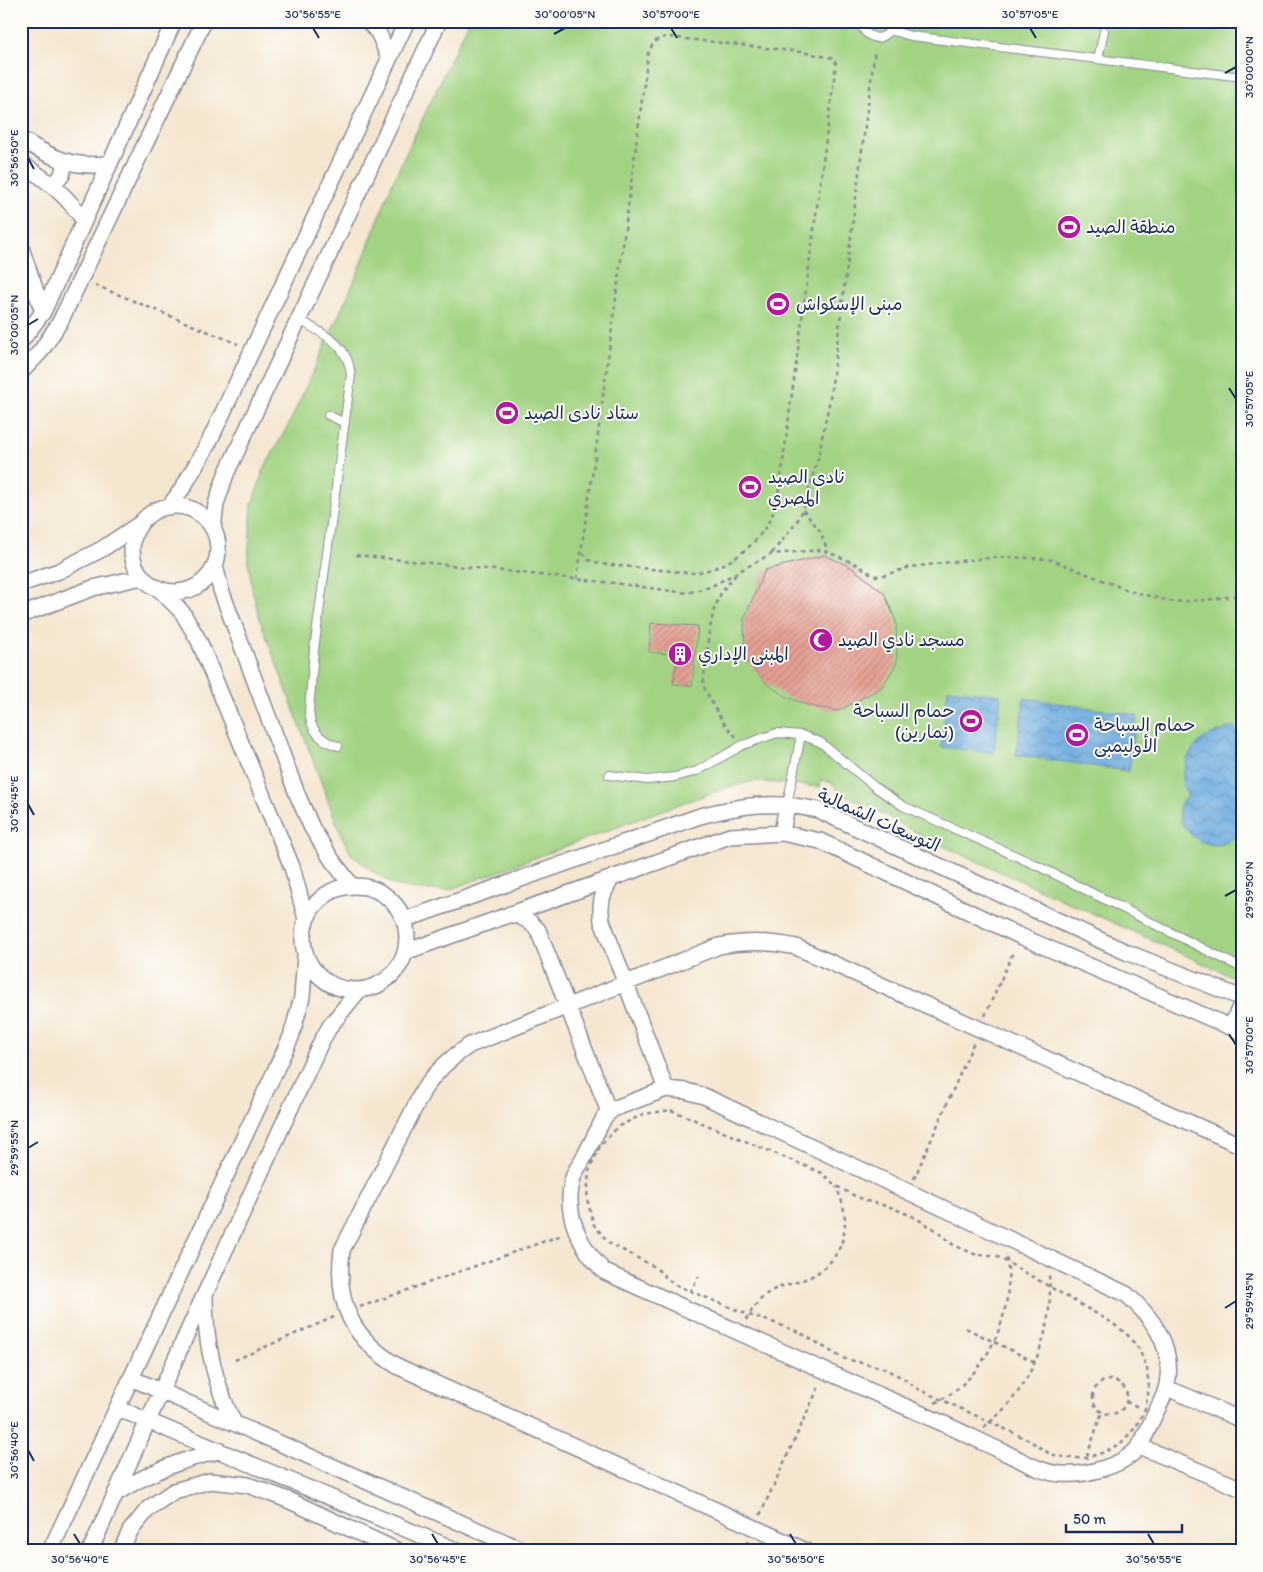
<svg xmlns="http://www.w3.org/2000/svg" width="1263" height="1572" viewBox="0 0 1263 1572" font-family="Itim,'Playpen Sans Arabic',sans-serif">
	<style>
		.garden { fill: #a2d382; stroke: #5e8170 }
		.water { fill: url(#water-waves); stroke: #446e9f }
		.building { fill: url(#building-hatch) }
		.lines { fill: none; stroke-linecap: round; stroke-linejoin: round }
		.service-casing { stroke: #888a97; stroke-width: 10 }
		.minor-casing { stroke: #888a97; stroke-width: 18 }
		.path { stroke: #888a97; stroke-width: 2.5; stroke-dasharray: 4 4; stroke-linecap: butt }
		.service { stroke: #fff; stroke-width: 8 }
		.minor { stroke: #fff; stroke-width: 15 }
		.ticks { fill: none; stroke: #1b2f5e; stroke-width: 2 }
		.labels { text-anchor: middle; stroke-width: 4; stroke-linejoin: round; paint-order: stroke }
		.poi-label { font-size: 18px; fill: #1b2f5e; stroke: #fdfcf7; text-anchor: start }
		.street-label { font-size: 18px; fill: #1b2f5e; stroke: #fdfcf7 }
		.neatline { fill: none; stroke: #1b2f5e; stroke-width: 2 }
		.ticks-label { font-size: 12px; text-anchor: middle; fill: #1b2f5e }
	</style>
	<defs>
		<pattern id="water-waves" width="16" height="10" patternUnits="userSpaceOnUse" patternTransform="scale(1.25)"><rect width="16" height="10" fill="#6eace0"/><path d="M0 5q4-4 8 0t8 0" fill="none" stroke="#5a8cb9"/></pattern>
		<pattern id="building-hatch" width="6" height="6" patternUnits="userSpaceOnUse" patternTransform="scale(1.25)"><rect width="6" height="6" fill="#e5a093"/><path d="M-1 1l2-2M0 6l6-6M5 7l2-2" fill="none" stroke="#b9837b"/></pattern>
	</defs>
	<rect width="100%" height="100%" fill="#fdfcf7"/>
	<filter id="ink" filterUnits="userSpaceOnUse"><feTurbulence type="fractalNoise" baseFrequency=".02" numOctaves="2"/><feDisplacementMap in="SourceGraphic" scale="10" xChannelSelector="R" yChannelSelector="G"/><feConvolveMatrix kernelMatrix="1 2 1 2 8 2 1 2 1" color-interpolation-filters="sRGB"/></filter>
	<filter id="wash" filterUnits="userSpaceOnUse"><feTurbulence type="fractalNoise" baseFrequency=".0096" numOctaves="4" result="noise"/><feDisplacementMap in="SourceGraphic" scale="20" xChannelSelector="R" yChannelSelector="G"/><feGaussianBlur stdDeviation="1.12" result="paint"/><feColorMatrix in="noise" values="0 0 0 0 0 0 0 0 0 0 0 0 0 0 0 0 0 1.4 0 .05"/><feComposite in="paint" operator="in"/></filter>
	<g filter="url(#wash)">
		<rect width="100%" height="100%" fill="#f5e6d0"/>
		<path class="garden" d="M469,21h764l9,2v958l-316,-143 -57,-32 -29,-13 -8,-10 -10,-3 -2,7 -65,-6 -26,6 -58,20 -222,83h-28l-26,-5 -23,-14 -21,-17 -11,-22 -79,-209 -8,-30 -5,-32 4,-57 12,-35 26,-47 68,-149 35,-92z"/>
		<path class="water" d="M948,689l53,6 -7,58 -53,-6z
			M1024,698l113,17 -8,56 -113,-16z
			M1234,726l8,22v72l-5,3 3,9c-5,4 -10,9 -17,12 -19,6 -46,-15 -44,-35 1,-6 5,-10 9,-13l-6,-12 1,-9 4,-16 6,-10 7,-8 8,-5z"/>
		<g id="blocks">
			<path class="building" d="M825,555l26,12 33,26 12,28 1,42 -16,25 -43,23 -28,-5 -23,-9 -19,-12 -23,-26 -1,-40 21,-49z
				M651,623l47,3 -6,60 -19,-2 5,-29 -29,-3z"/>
		</g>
	</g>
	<g filter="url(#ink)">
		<use href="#blocks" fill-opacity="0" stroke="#888a97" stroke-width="1"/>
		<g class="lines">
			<g class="service-casing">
				<path id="service" d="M862,21c0,10 5,15 15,17 9,-1 15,-7 15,-17
					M890,30l21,6 331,41
					M1098,59l6,-28
					M298,319c24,15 50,23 53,56l-37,275 -5,61c1,18 11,30 29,35
					M328,415l17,8
					M609,775l38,5 28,-3 22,-6 46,-26 34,-12 24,2 19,7 55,45 28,19 133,59 206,103
					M787,805l14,-70"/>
			</g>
			<g class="minor-casing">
				<path id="minor" d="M368,21l11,13 10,24
					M21,139c29,18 54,31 89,24
					M21,164c26,15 47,32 63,57
					M53,186l9,-11 3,-14
					M21,248l22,64
					M21,341l22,-29 131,-291
					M21,372l20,-21 19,-29 144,-301
					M132 549a43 43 0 1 1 86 0a43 43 0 1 1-86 0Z
					M169,507l15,-21 25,-44 198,-421
					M213,529l3,-25 10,-30 213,-453
					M215,565l6,25 76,204 15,34 20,32 20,26
					M21,584l38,-13 43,-22 39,-26
					M158,588l24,24 17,29 93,226 14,52
					M21,615l72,-27 49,-11
					M782,833l5,-28
					M613,877c-11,15 -14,26 -11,44l64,168
					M303 938a52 52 0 1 1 104 0a52 52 0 1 1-104 0Z
					M510,914c12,2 19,6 28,16l71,182
					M404,920l296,-104c42,-11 75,-16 118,-6l308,142 116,46
					M405,952l325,-116 52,-3 38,8 200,95 222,96
					M1231,1027l11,-25
					M666,1089l20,2 18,5 422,198c25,22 46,49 42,84 -1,13 -7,24 -13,36 -5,10 -9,21 -15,31 -14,21 -55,31 -79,29 -19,-1 -36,-12 -53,-20 -22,-10 -44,-21 -66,-31 -112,-50 -225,-100 -337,-151 -24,-23 -41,-56 -33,-90 1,-8 6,-15 10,-21 8,-15 15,-30 23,-45l8,-7z
					M205,1297c0,45 9,86 29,126
					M131,1378l394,173
					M1167,1388l75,32
					M117,1408l341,143
					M1139,1446l103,43
					M115,1494c33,-21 67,-35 105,-43
					M50,1551l241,-514 11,-40 3,-41
					M90,1551l102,-229 128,-278 10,-18 29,-36
					M121,1551l9,-20 19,-23 25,-17 36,-10 38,4 40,15 110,51
					M806,1551l-407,-184c-47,-28 -64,-63 -57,-117l82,-161c13,-19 27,-32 46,-44l249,-99c27,-5 50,-5 77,1l446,199"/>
			</g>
			<path class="path" d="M95,285l143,59
				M803,510l17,21 8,21
				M772,553l24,-30 7,-13 15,-52 12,-59 45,-350
				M356,555l258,28 73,10 23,-6 61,-33 50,-4 7,2 30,13 15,10 4,1 8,-1 25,-8 41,-5 46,-5 35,1 20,2 78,31 44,11 31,-2 37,-5
				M577,579l18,-122 53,-403c4,-11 9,-17 21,-17l132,15 32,6 2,2 1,4 -56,420c-2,9 -3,18 -6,27 -14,34 -48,60 -84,62l-88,-9 -14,-4 -7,-10
				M736,737l-12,-14 -10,-16 -11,-22 6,-52 5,-24 8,-18 16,-19
				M985,1016l29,-66
				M671,1110l151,63 13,12 16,9 16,7 23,6 22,9 21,12 19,16 22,10 24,3 111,64 17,12 13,16 8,19 2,21 -4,20 -9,18 -14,15 -17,10 -19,6h-18l-18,-4 -21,-14 -111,-51 -17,-12 -18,-9 -41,-10 -43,-26 -27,-10 -23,-7 -76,-31 -18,-17 -46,-24 -15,-18 -7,-26 2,-28 11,-25 19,-20 25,-12z
				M914,1179l60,-137
				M690,1292l9,-16
				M360,1307l202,-72
				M746,1320c6,-10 12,-20 22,-27 12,-8 26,-9 40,-15 37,-17 46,-56 28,-91
				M966,1328l69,34
				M235,1360l99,-43
				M1093 1397a17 17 0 1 1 34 0a17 17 0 1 1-34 0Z
				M1126,1402l15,6
				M935,1403c53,-26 82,-92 71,-149
				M984,1427c46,-35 71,-95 65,-152
				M1087,1456l15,-44
				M760,1515l60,-131
				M743,1551l5,-10"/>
			<use href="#service" class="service"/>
			<use href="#minor" class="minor"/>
		</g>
	</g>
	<path class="ticks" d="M313,28l6,10M671,28l6,10M1030,28l6,10M554,34l11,-6M1225,73l11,-6M28,158l6,11M28,325l10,-6M1229,388l7,11M28,804l6,11M1225,896l11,-6M1229,1034l7,11M28,1148l10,-6M1225,1308l11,-7M28,1450l6,11M74,1534l6,10M432,1534l6,10M790,1534l6,10M1148,1534l6,10"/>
	<defs>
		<g id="stadium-disc" transform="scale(1.25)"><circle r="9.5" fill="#b5179e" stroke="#fdfcf7"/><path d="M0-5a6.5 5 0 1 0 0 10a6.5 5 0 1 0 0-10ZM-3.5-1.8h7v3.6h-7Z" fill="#fff"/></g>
		<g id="mosque-disc" transform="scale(1.25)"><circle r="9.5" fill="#b5179e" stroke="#fdfcf7"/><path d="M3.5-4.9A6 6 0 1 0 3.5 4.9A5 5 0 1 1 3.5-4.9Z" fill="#fff"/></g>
		<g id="building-disc" transform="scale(1.25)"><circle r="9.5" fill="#b5179e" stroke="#fdfcf7"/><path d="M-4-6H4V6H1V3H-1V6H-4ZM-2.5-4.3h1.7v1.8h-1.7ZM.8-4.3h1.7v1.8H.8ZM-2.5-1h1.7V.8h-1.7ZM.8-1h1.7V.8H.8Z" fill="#fff"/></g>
	</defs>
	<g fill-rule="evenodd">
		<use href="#stadium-disc" x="1069" y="227"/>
		<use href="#stadium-disc" x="778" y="304"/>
		<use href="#stadium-disc" x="507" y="413"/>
		<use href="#stadium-disc" x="750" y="487"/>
		<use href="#mosque-disc" x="821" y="640"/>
		<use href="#building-disc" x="680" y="654"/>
		<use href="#stadium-disc" x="971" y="721"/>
		<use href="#stadium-disc" x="1077" y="735"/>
	</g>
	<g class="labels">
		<g class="poi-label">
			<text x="1086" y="233">منطقة الصيد</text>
			<text x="796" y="310">مبنى الإسكواش</text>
			<text x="524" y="419">ستاد نادى الصيد</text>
			<text x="768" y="483">نادى الصيد<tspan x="768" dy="21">المصري</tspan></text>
			<text x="838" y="646">مسجد نادي الصيد</text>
			<text x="698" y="660">المبنى الإداري</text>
			<text x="954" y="717" text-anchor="end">حمام السباحة<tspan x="954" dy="21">(تمارين)</tspan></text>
			<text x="1094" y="731">حمام السباحة<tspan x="1094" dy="21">الأوليمبى</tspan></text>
		</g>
		<g class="street-label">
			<text transform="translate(879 820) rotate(24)" y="6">التوسعات الشمالية</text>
		</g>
	</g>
	<rect width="1263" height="1572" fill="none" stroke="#fdfcf7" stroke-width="55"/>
	<path d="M1066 1524v8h116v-8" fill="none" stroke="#1b2f5e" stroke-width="2.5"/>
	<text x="1073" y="1524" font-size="15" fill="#1b2f5e" stroke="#fdfcf7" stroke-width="4" paint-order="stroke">50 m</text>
	<rect x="28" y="28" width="1208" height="1516" class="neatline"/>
	<g class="ticks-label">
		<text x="313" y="18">30°56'55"E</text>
		<text x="565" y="18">30°00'05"N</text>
		<text x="671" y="18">30°57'00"E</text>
		<text x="1030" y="18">30°57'05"E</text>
		<text transform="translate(1249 67) rotate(-90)" y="4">30°00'00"N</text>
		<text transform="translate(14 158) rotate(-90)" y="4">30°56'50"E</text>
		<text transform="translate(14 325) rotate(-90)" y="4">30°00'05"N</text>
		<text transform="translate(1249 399) rotate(-90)" y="4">30°57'05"E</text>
		<text transform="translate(14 804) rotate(-90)" y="4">30°56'45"E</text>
		<text transform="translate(1249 890) rotate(-90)" y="4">29°59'50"N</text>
		<text transform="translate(1249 1045) rotate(-90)" y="4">30°57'00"E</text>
		<text transform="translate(14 1148) rotate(-90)" y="4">29°59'55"N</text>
		<text transform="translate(1249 1301) rotate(-90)" y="4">29°59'45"N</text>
		<text transform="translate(14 1450) rotate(-90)" y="4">30°56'40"E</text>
		<text x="80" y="1563">30°56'40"E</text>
		<text x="438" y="1563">30°56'45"E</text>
		<text x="796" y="1563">30°56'50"E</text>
		<text x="1154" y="1563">30°56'55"E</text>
	</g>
</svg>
